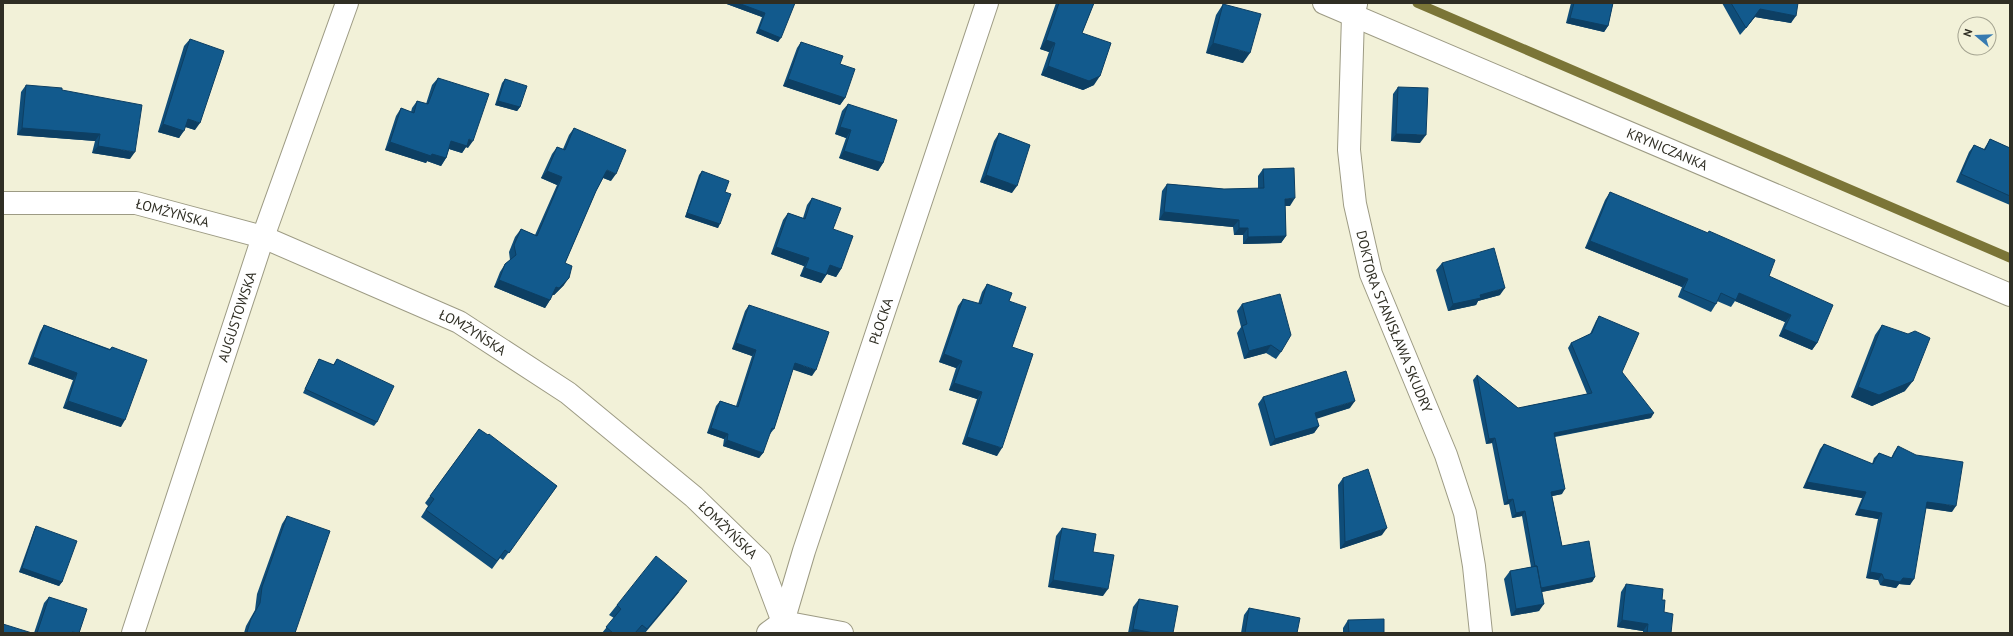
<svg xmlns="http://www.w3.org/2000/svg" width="2013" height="636" viewBox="0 0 2013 636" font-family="'PT Sans',sans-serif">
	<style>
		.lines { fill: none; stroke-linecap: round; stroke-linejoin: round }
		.stream { stroke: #7b7537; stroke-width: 9 }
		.minor-casing { stroke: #9d9b84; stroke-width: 24 }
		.minor { stroke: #fff; stroke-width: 22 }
		.wall { fill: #0f4d79 }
		.shaded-wall { fill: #0d3f63 }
		.building { fill: #125a8d; stroke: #0d3f63 }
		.labels { text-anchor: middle; stroke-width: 4; stroke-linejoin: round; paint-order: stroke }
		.street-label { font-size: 14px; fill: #2f2e24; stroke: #f2f1d8 }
	</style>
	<rect width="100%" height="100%" fill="#f2f1d8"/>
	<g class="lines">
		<path class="stream" d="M1417,3l593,255"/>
		<g class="minor-casing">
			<g id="minor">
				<path id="s1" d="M1324,3l686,292"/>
				<path id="s2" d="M1356,4l-3,12 -4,134 6,54 16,70 75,181 19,58 9,53 7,67"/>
				<path id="s3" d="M3,203h133l127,34 196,85 109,71 126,104 66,64 23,61 2,11"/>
				<path d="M783,622l59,11"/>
				<path id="s4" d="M133,633l130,-396 84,-234"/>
				<path id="s5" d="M768,633l15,-11 21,-71 183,-548"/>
			</g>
		</g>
		<use href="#minor" class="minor"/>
	</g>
	<path class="wall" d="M724,3h71l-17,39 -22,-9 6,-16z
		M1056,3h38l-12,30 12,52 -11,5 -42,-15 8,-23 -9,-3z
		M1571,3h42l-5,23 -4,6 -38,-9z
		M1722,3h76l-7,20 -36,-6 -15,18z
		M1223,4l20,59 -37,-10 10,-38z
		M190,39l5,91 -10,-3 -6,11 -21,-6 26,-86z
		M801,42l39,22 5,34 -5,7 -57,-19 14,-38z
		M438,78l30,70 -2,-1 -4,6 -13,-4 -3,9 -5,8 -14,-5 -1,2 -41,-13 11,-34 5,-8 10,4 1,-4 5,-7 9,3 6,-19z
		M505,79l15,28 -3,4 -22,-6 7,-22z
		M26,85l36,5 68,69 -38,-6 3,-12 -78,-6 4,-43z
		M1398,87l22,56 -29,-2 2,-47z
		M848,104l35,59 -5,8 -39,-13 7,-20 -11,-4 7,-23z
		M574,128l37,53 -8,-3 -7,13 -31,72 -1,22 -10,10h-2l-2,5 -5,8 -51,-21 6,-15 5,-8 5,-4 -1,-8 6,-15 6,-8 14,6 22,-50 -16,-7 11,-24 5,-7 6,2 6,-14z
		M999,133l13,60 -32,-11 14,-41z
		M1990,139l20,9v57l-54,-23 13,-30 5,-7 10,4z
		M1263,169l27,37h-5l1,30 -5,7 -38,1v-9h-9l-1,-8 -74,-7 3,-29 5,-7 57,5h34v-13z
		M702,171l23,21 -7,36 -33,-11 14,-42z
		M1610,192l159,84 48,67 -5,7 -33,-14 6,-14 -50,-21 -4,6 -14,-6 -1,3 -5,8 -33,-15 4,-10 -97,-39 20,-48z
		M812,198l21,31 8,40 -5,8 -9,-3 -6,9 -21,-7 4,-10 -33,-12 12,-34 5,-7 15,5 4,-13z
		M1442,263l58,32 -22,6 -2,4 -28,6 -12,-41z
		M987,284l22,17 3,46 -15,109 -35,-12 15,-45 -28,-9 7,-22 -17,-6 19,-56 5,-7 15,5 4,-12z
		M1242,304l39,48 -5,7 -10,-6 -22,6 -7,-26 4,-6 -4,-16z
		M749,305l63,71 -19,-7 -19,60 -4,5h-1l-6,19 -4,5 -36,-12 1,-7 -17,-6 9,-27 4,-5 16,5 16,-50 -20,-7 13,-38z
		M1599,316l23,56 29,46 -96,19 7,57 -10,2 10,50 33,31 -3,5 -50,10 -3,19 -28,5 -7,-37 6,-8 21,-4 -9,-51 -10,2 -3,-14 -5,1 -12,-62 -6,1 -13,-64 4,-5 41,33 69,-14 -19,-46 3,-5 19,-9 6,-13z
		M44,325l66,24 2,-2 9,80 -58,-19 10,-28 -45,-16 12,-32z
		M1882,325l23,66 -33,15 -21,-9 24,-62z
		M319,359l14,6 4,-6 40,63 -3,4 -71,-33 14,-30z
		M1263,397l87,11 -34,10 3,8 -5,7 -44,13 -12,-42z
		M479,429l78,57 -54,74 -3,-2 -8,11 -71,-52 7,-11 -3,-3z
		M1824,444l48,20 2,-6 5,-5 12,5 3,-6 4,-6 54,66 -26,-4 -16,77 -11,-1 -3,4 -16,-3 -2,-5 -12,-2 12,-59 -23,-4 7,-17 -59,-10 17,-39z
		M1343,478l39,57 -42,14 -2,-64z
		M287,516l8,117h-51l2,-7 9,-16 2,-16 25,-70z
		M36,526l26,56 -3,4 -40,-14 15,-42z
		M1062,528l31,24 10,44 -55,-9 8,-51z
		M1626,584l38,28 7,21h-28v-2l-26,-4 4,-35z
		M679,592l-34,41h-43l12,-15 -5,-3 8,-10z
		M49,597l30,36h-45l10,-30z
		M1139,599l34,34h-45l5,-26z
		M1249,608l48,25h-56l3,-18z
		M1348,620l36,13h-41v-5z"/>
	<path class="shaded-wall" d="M724,3h14l27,10 -3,4z
		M1760,9l36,7 -5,7 -36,-6 -15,18z
		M1570,18l38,8 -4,6 -38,-9z
		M759,29l22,9 -3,4 -22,-9z
		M1046,40l9,3 -6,9 -9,-3z
		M1213,43l37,10 -7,10 -37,-10z
		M1048,66l52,10 -6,9 -11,5 -42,-15z
		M788,79l57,19 -5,7 -57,-19z
		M498,101l22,6 -3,4 -22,-6z
		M188,119l12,4 -5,7 -12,-4z
		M163,124l21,7 -5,7 -21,-6z
		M840,127l11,3 -5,8 -11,-4z
		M22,128l78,6 -5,7 -78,-6z
		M1396,134l30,1 -6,8 -29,-2z
		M469,139l4,2 -5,7 -2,-1 -4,6 -16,-5 5,-7z
		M390,142l56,16 -5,8 -14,-5 -1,2 -41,-13z
		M98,146l37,6 -5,7 -38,-6z
		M844,151l39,12 -5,8 -39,-13z
		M607,170l9,4 -5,7 -10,-4z
		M547,171l15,6 -5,8 -16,-7z
		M986,175l31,11 -5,7 -32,-11z
		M1295,198l-5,8h-10l5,-7z
		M1164,212l75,8 -6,7 -74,-7z
		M687,213l33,11 -2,4 -33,-11z
		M1239,228h9l-5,7h-9z
		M1286,236l-5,7 -38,1 5,-7z
		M1590,241l98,38 -6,8 -97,-39z
		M776,247l33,11 -5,8 -33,-12z
		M830,265l11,4 -5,8 -12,-4z
		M805,268l21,7 -5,8 -21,-7z
		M569,278l-5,7 -10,10 -4,-1 6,-7z
		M499,280l51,20 -5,8 -51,-21z
		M1505,288l-5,7 -22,6 -2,4 -28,6 5,-7 27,-9z
		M1739,293l52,22 -6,7 -50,-21z
		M1784,329l33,14 -5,7 -33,-14z
		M736,343l20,7 -4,6 -20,-7z
		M1271,345l-5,8 -22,6 5,-8z
		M944,354l18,7 -6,7 -17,-6z
		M33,357l44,16 -4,7 -45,-16z
		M795,363l21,7 -4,6 -21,-7z
		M1913,381l-8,10 -33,15 -21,-9 7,-10z
		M954,383l28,9 -5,7 -28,-9z
		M68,401l57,19 -4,7 -58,-19z
		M1355,401l-5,7 -40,13 5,-8z
		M1654,413l-3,5 -100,19 3,-4z
		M1319,426l-5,7 -44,13 5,-7z
		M711,428l17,6 -4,5 -17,-6z
		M967,437l35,11 -5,8 -35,-12z
		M1495,438l-3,5 -6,1 3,-5z
		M727,440l36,13 -4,5 -36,-12z
		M1807,482l59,10 -4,6 -59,-10z
		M1565,489l-3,5 -14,3 3,-5z
		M1513,499l-4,5 -5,1 4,-5z
		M1927,502l29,4 -4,6 -29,-4z
		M1859,509l23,4 -4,6 -23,-4z
		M1525,511l-3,5 -10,2 4,-5z
		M1387,528l-5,7 -42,14 5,-7z
		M22,568l40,14 -3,4 -40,-14z
		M1870,572l12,2 -4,6 -12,-2z
		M1595,577l-3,5 -56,11 3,-5z
		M1903,578l11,1 -4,6 -11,-1 -3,4 -16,-3 4,-6z
		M1053,580l55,9 -5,7 -55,-9z
		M687,581l-8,11 -34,41z
		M1544,604l-5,7 -28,5 5,-7z
		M1622,620l26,4 -5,7 -26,-4z
		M1133,629l21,4h-24z"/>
	<path class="building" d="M738,3h57l-14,35 -22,-9 6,-16z
		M1059,3h35l-12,30 29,10 -11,33 -11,5 -41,-15 7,-23 -9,-3z
		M1574,3h39l-5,23 -38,-8z
		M1731,3h67l-2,13 -36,-7 -14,19z
		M1223,4l38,10 -11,39 -37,-10z
		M190,39l34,12 -24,72 -12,-4 -4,12 -21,-7z
		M801,42l42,14 -3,8 15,5 -10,29 -57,-19z
		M438,78l51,16 -16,47 -4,-2 -2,7 -16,-5 -5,17 -14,-4 -1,2 -41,-14 11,-34 13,5 3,-12 11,3z
		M505,79l22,7 -7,21 -22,-6z
		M26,85l36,3v2l80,15 -7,47 -37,-6 2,-12 -78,-6z
		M1398,87l30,1 -2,47 -30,-1z
		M848,104l49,16 -14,43 -39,-12 7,-21 -11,-3z
		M574,128l52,22 -10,24 -9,-4 -11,21 -31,72 7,3 -3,12 -10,10 -3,-1 -6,13 -51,-20 6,-16 11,-9 -2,-10 7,-16 16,7 25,-59 -15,-6 10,-24 8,3z
		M999,133l31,12 -13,41 -31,-11z
		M1990,139l20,9v48l-49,-22 13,-29 11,5z
		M1294,168l1,30 -10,1 1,37 -38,1v-9h-9v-8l-75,-8 3,-28 57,5 40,-1 -1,-19z
		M702,171l27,10 -4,11 6,2 -11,30 -33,-11z
		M1610,192l98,41 1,-2 66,29 -6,16 64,29 -16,38 -33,-14 7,-14 -52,-22 -3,7 -15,-7 -5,11 -33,-14 5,-11 -98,-38z
		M812,198l29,10 -8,21 20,7 -12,33 -11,-4 -4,10 -21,-7 4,-10 -33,-11 12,-34 17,6z
		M1494,248l11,40 -25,7 1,3 -28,6 -11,-41z
		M987,284l25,9 -3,8 17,6 -14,40 21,7 -31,94 -35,-11 15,-45 -28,-9 8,-22 -18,-7 19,-55 18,5z
		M1280,294l11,41 -10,17 -10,-7 -22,6 -7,-25 5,-2 -5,-20z
		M749,305l80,27 -13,38 -21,-7 -21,66 -2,-1 -9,25 -36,-13 1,-6 -17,-6 9,-27 18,6 18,-57 -20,-7z
		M1599,316l40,17 -17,39 32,41 -100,20 11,56 -14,3 11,54 27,-5 6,36 -54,11 -4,-22h-2l-10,-55 -9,2 -3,-14 -5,1 -13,-62 -6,1 -12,-64 41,33 74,-15 -21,-50 21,-10z
		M44,325l66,25 2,-3 35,13 -22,60 -57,-19 9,-28 -44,-16z
		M1882,325l26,9 7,-3 15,7 -17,43 -34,14 -21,-8z
		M319,359l15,6 3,-6 57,27 -17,36 -72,-33z
		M1346,371l9,30 -40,12 4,13 -44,13 -12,-42z
		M479,429l9,6 1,-1 68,52 -48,67 -4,-3 -8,11 -71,-51 8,-11 -4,-3z
		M1824,444l49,20 6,-11 13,5 6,-12 18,9 47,7 -7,44 -29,-4 -13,77 -11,-1 -3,4 -16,-3 -2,-5 -12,-2 12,-59 -23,-4 7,-17 -59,-10z
		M1368,469l19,59 -42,14 -2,-64z
		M287,516l43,15 -35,102h-46l-2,-1 4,-13 9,-16 2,-16z
		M36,526l41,15 -15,41 -40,-14z
		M1062,528l34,6 -3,18 21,3 -6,34 -55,-9z
		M656,556l31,25 -40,48 -5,-4 -7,8h-22l-7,-6 15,-18 -4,-4z
		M1537,566l7,38 -28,5 -6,-38z
		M1626,584l37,5 -1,11h3l-1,12 9,2 -2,19h-24l1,-9 -26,-4z
		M49,597l38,12 -8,24 -7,-1v1h-35z
		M1139,599l39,7 -5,27h-19l-21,-4z
		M1249,608l51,10 -3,15h-52z
		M1384,619v14h-35l-1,-13z
		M3,624l29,9h-29z"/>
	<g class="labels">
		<g class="street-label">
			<text dy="5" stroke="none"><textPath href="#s1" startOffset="373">KRYNICZANKA</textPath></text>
			<text dy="5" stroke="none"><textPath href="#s3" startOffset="171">ŁOMŻYŃSKA</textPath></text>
			<text dy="5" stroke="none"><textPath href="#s4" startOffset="333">AUGUSTOWSKA</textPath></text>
			<text dy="5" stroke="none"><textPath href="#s5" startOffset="335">PŁOCKA</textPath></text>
			<text dy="5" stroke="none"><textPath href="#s2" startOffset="325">DOKTORA STANISŁAWA SKUDRY</textPath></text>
			<text dy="5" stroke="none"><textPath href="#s3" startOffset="495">ŁOMŻYŃSKA</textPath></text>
			<text dy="5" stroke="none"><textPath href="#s3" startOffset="819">ŁOMŻYŃSKA</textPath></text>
		</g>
	</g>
	<rect width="2013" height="636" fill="none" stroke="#2f2e24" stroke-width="8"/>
	<g transform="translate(1977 36) rotate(289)"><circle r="19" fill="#f2f1d8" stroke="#a4a390"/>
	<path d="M0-3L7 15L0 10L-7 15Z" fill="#377bb1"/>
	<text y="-6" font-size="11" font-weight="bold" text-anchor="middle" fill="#2f2e24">N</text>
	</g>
</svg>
